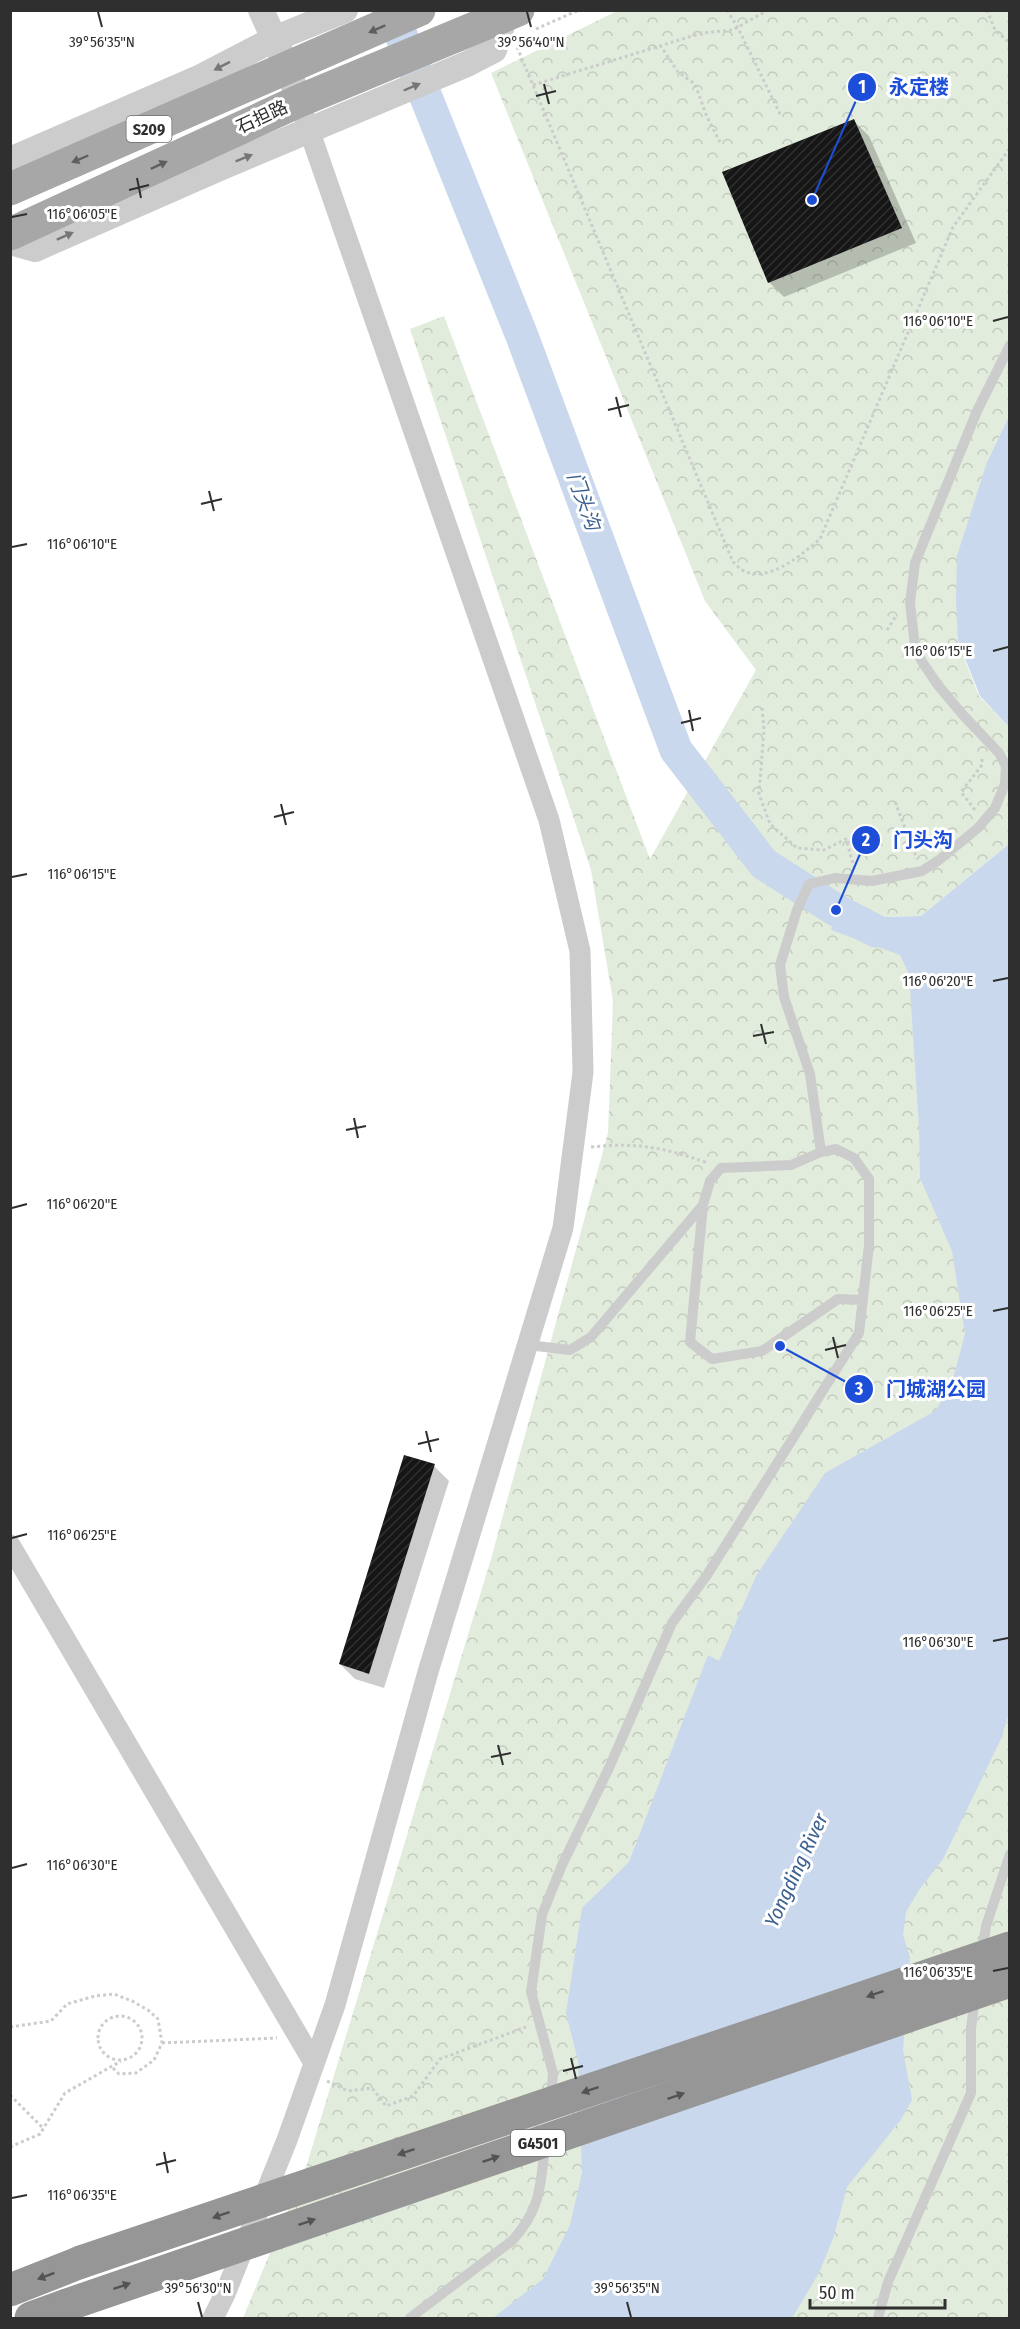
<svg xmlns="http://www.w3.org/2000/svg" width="1020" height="2329" viewBox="0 0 1020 2329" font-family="'Fira Sans Condensed','Noto Sans SC',sans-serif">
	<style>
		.park { fill: url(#park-crowns) }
		.water { fill: #c9d8ec }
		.shadow { fill: #0003 }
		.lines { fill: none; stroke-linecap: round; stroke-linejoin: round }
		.river { stroke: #c9d8ec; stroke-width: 33 }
		.building { fill: url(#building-hatch) }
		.path { stroke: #ccc; stroke-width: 3; stroke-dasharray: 3 3; stroke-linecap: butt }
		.service { stroke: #ccc; stroke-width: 10 }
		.minor { stroke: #ccc; stroke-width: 21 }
		.tertiary { stroke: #ccc; stroke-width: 26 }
		.primary { stroke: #a7a7a7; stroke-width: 33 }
		.motorway { stroke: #969696; stroke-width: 33 }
		.motorway-bridge { stroke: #969696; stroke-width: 33 }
		.oneway { fill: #5f5f5f }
		.oneway2 { fill: #767676 }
		.oneway3 { fill: #535353 }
		.ticks { fill: none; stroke: #2f2f2f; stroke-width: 2 }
		.labels { text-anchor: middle; stroke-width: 6; stroke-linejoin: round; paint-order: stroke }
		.shield { fill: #fff; stroke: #6d6d6d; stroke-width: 1.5 }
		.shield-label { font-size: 16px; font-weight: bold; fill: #2f2f2f }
		.street-label { font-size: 18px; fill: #2f2f2f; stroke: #fff }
		.water-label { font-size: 20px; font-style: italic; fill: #3d6190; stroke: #fff }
		.ticks-label { font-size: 15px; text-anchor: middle; fill: #2f2f2f; stroke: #fff; stroke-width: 6; stroke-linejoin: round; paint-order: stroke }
		.leader { fill: none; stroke: #1d4ed8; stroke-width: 2 }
		.callout-dot { fill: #1d4ed8; stroke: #fff; stroke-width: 2 }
		.mark-label { font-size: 18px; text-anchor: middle; font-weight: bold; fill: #fff }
		.callout-label { font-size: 20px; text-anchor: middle; font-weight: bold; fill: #1d4ed8; stroke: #fff; stroke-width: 6; stroke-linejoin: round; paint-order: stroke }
	</style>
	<defs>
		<pattern id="park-crowns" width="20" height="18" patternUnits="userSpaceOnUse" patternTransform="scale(1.5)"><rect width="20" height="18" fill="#e2ecdc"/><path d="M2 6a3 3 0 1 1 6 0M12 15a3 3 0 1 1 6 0" fill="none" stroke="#c2cbbd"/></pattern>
		<pattern id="building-hatch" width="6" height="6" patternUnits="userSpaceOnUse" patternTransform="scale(1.5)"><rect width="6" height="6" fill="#161616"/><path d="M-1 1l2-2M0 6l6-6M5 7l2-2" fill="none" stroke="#303030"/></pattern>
	</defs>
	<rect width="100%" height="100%" fill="#fff"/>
	<path class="park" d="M617,11h392v405l-22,46 -29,180 21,54 30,31v117l-88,72 -39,1 -33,-16 160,103v1314h-766l64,-154 184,-605 117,-426 5,-132 -22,-131 -181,-541 34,-13 206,543 106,-189 -51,-69 -214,-528z"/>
	<path class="water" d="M1009,416v311l-29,-31 -22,-55 -2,-41 1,-44 30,-94z
		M1009,844v870l-8,25 -58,120 -24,31 -13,22 -3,23 7,22 -7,93 9,50 -12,21 -53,66 -13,49 -15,37 -27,45h-299l50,-39 27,-54 12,-52 -4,-112 -12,-48 16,-105 47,-46 79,-207 11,6 37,-85 69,-103 110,-62 16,-25 14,-52 -13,-83 -32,-73 -1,-50 -10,-154 -9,-19 -69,-25 6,-19 8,-12 37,18 39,-1z"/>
	<path class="shadow" d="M854,121l15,15 47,107 -132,54 -15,-15z
		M434,1466l15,15 -65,207 -29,-9 -15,-15z"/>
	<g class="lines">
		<path class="river" d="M391,10l131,326 154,414 88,114 72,46 40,21"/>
	</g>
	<path class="building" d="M854,119l48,109 -134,55 -46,-111z
		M404,1455l31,9 -66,210 -30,-10z"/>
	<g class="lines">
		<path class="path" d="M727,10l11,18 43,88
			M987,10l8,20 15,13
			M536,29l43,-19
			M660,45l18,27 17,12 12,33 13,25
			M517,47l216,515c3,2 7,8 11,9 26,12 58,-17 76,-32l133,-312 57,-79
			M533,85l169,-52 31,-3 35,-20
			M887,630l9,-14
			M762,708l2,22 -5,64 11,30 27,24 27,2 22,-11 8,28
			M895,802l22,57
			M975,810l-14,-18 21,-27v-9
			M591,1147c47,-5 74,1 117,16
			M98 2038a22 22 0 1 1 44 0a22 22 0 1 1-44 0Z
			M10,2027l41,-6 16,-17 28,-8 19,-2 18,7 16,9 10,9 4,24 -8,17 -18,13 -17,1 -8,-8
			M162,2043l115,-5
			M327,2081l21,10 24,-3 14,18 27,-10 27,-37 86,-32
			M10,2095l33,33
			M10,2147l30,-13 25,-41 56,-32"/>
		<path class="service" d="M821,1152l-11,-78 -26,-77 -4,-32 17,-55 12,-26 26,-6 37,3 50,-10 17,-11 39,-32 17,-20 10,-24 1,-18 -7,-13 -36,-38 -26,-31 -16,-24 -6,-14 -5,-43 5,-40 62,-152 33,-66
			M703,1205l-13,137 22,17 50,-8 76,-52 25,1
			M528,1345l42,5 21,-13 112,-132 7,-24 11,-13 70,-3 30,-13 15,-3 18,9 15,21v66l-10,88 -152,242 -35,48 -63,145 -47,97 -20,50 -11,77 22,81 -2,26
			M982,1954l4,-28 24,-72
			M410,2318l103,-78c28,-32 27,-53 32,-93
			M878,2318l10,-36 83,-189v-65l4,-29"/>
		<path class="minor" d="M10,1545l304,518
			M213,2318l12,-24 62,-154 48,-135 93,-333 135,-444 20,-156 -3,-121 -31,-131 -250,-719"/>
		<path class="tertiary" d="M261,10l27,59 11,32
			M10,160l189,-82 75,-39 71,-29
			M10,242l25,7 189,-83 243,-102 27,-14 11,-34"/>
		<path class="primary" d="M10,189l409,-179
			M10,234l289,-133 219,-91"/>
		<path class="motorway" d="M10,2290l71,-28
			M31,2318l36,-13"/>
		<path class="motorway-bridge" d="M81,2262l929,-314
			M67,2305l943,-324"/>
	</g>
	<defs><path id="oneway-solid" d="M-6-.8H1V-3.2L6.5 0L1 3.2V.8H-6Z" transform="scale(1.5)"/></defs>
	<g class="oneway">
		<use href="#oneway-solid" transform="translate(377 29) rotate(156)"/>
		<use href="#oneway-solid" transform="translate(80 159) rotate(157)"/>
		<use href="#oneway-solid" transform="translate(159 165) rotate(-25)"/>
	</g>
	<g class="oneway2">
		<use href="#oneway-solid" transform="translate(222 66) rotate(153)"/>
		<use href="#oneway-solid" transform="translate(412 87) rotate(-23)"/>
		<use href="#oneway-solid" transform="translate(244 158) rotate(-22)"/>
		<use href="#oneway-solid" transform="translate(65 236) rotate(-24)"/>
	</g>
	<g class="oneway3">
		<use href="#oneway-solid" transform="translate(875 1994) rotate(161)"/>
		<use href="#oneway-solid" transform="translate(590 2090) rotate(161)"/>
		<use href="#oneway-solid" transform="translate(676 2096) rotate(-19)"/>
		<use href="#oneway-solid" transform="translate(406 2152) rotate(161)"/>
		<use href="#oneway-solid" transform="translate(491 2159) rotate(-19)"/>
		<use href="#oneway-solid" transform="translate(221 2215) rotate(161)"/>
		<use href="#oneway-solid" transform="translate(307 2222) rotate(-19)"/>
		<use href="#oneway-solid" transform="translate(46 2276) rotate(159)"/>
		<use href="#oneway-solid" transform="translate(122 2286) rotate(-19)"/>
	</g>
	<path class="ticks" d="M98,12l4,15M527,12l4,15M544,84l5,20M536,96l20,-5M137,178l4,20M129,190l20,-5M12,217l15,-3M993,321l15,-4M616,397l5,20M608,410l21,-5M209,491l5,20M201,504l21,-5M12,547l15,-3M993,651l15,-4M689,710l4,21M681,723l20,-5M281,804l5,21M274,817l20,-5M12,877l15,-3M993,981l15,-3M761,1024l5,20M753,1036l21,-4M354,1118l4,20M346,1130l20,-4M12,1208l15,-4M993,1311l15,-3M833,1337l5,21M825,1350l21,-5M426,1431l5,21M418,1444l21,-5M12,1538l15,-4M993,1641l15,-3M498,1745l5,20M491,1757l20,-4M12,1868l15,-4M993,1971l15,-3M571,2058l5,21M563,2071l20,-5M164,2152l4,21M156,2165l20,-5M12,2198l15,-3M198,2302l4,15M627,2302l4,15"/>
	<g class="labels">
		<g class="shield">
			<rect x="126.5" y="116" width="45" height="26" rx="4.5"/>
			<rect x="511" y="2130" width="54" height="26" rx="4.5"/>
		</g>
		<g class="shield-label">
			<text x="149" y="135">S209</text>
			<text x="538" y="2149">G4501</text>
		</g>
		<g class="street-label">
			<text transform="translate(262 117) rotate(-25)" y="6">石担路</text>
		</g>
		<g class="water-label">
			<text transform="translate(584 501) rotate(70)" y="7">门头沟</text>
			<text transform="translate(796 1870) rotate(-65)" y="7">Yongding River</text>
		</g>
	</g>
	<g class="ticks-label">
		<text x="102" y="47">39°56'35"N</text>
		<text x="531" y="47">39°56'40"N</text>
		<text x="82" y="219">116°06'05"E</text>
		<text x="938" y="326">116°06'10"E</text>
		<text x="82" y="549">116°06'10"E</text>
		<text x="938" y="656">116°06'15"E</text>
		<text x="82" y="879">116°06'15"E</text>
		<text x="938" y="986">116°06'20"E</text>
		<text x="82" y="1209">116°06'20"E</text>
		<text x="938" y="1316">116°06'25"E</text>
		<text x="82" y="1540">116°06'25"E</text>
		<text x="938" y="1647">116°06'30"E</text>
		<text x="82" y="1870">116°06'30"E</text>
		<text x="938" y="1977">116°06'35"E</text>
		<text x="82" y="2200">116°06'35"E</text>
		<text x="198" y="2293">39°56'30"N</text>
		<text x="627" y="2293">39°56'35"N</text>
	</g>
	<path class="leader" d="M812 200L862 87M836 910L866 840M780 1346L859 1389"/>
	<g class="callout-dot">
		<circle cx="812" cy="200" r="6"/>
		<circle cx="836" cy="910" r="6"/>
		<circle cx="780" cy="1346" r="6"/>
		<circle cx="862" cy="87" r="15"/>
		<circle cx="866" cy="840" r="15"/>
		<circle cx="859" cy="1389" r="15"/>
	</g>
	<g class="mark-label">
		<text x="862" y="93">1</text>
		<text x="866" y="846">2</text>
		<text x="859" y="1395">3</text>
	</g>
	<g class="callout-label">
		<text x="919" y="94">永定楼</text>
		<text x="923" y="847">门头沟</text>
		<text x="936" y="1396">门城湖公园</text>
	</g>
	<rect width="1020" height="2329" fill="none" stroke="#2f2f2f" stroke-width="24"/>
	<path d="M810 2299v9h135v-9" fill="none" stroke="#2f2f2f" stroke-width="3"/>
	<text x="819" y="2299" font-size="18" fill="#2f2f2f" stroke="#ffffff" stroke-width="4.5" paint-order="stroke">50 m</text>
</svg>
